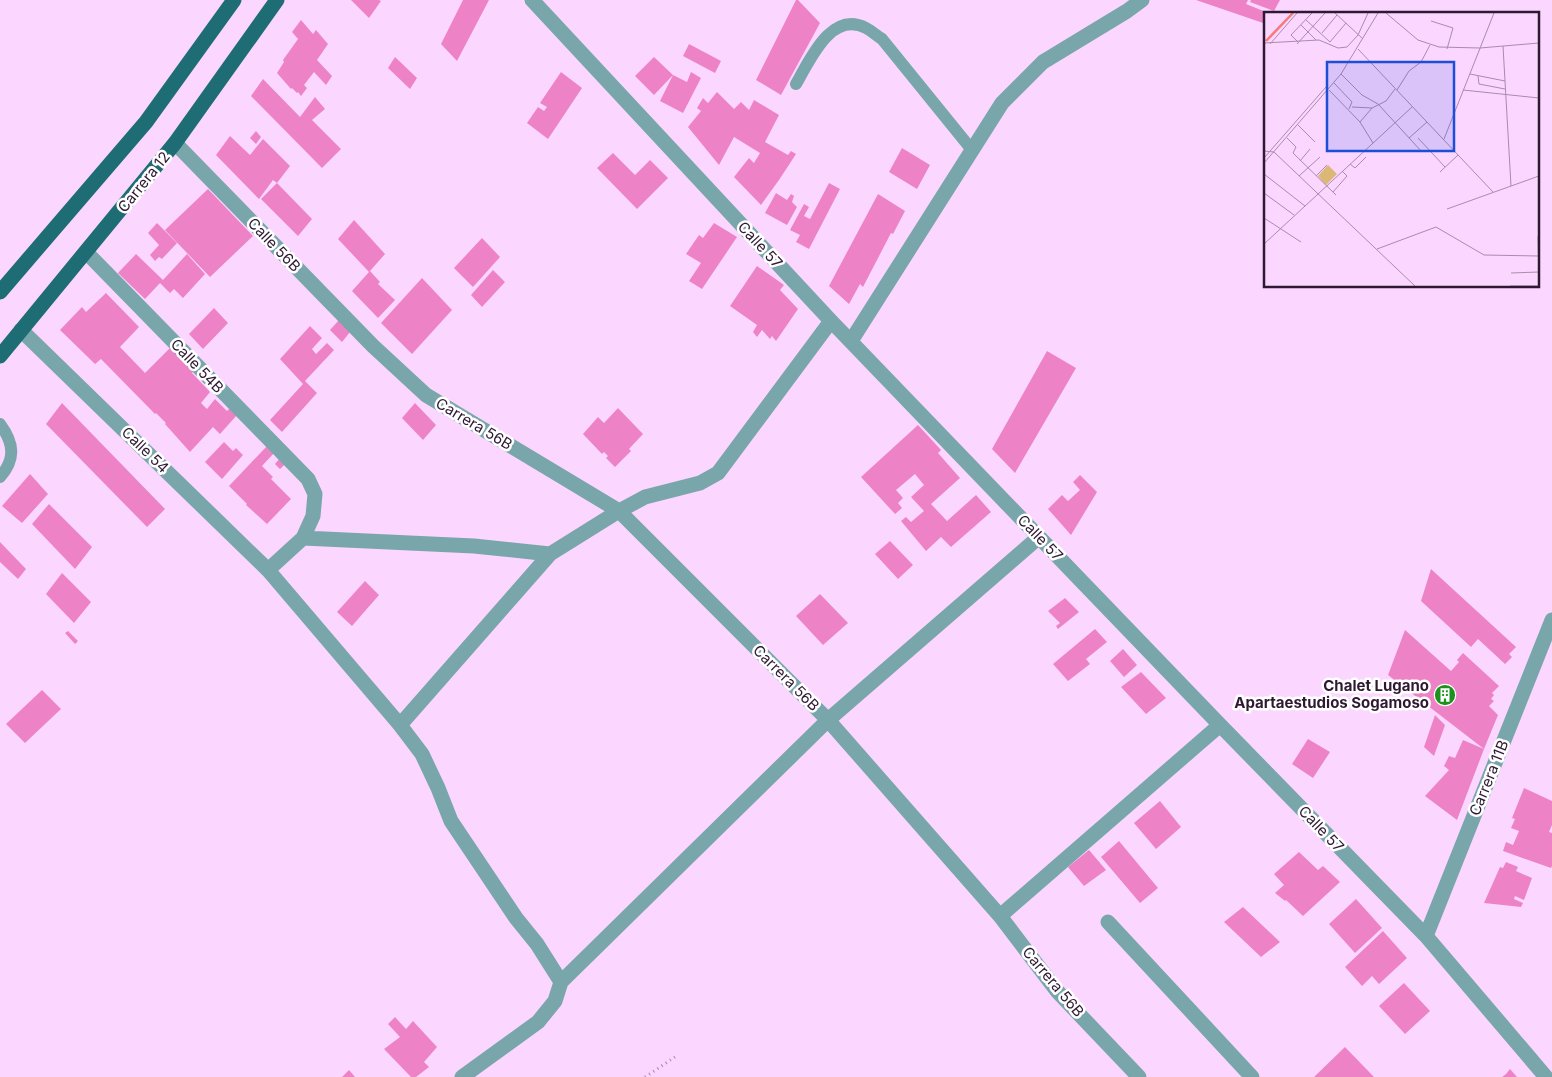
<svg xmlns="http://www.w3.org/2000/svg" width="1552" height="1077" viewBox="0 0 1552 1077" font-family="Inter,sans-serif">
	<style>
		.building { fill: #ed83c6 }
		.lines { fill: none; stroke-linecap: round; stroke-linejoin: round }
		.path { stroke: #a688aa; stroke-width: 3; stroke-dasharray: 1 4; stroke-linecap: butt }
		.lane { stroke: #79a6aa; stroke-width: 12 }
		.street { stroke: #79a6aa; stroke-width: 15 }
		.primary { stroke: #1f6d74; stroke-width: 15 }
		.labels { text-anchor: middle; stroke-width: 5; stroke-linejoin: round; paint-order: stroke }
		.street-label { font-size: 15px; fill: #2f1932; stroke: #fff }
		.poi-label { font-size: 15px; font-weight: bold; fill: #2f1932; stroke: #fff; text-anchor: end }
		.inset-river { fill: none; stroke: #f57a78; stroke-width: 2.5 }
		.inset-road { fill: none; stroke: #a98bad; stroke-width: 1 }
		.view { fill: #1d4ed8; fill-opacity: 0.15; stroke: #1d4ed8; stroke-width: 2.5 }
		.inset-edge { fill: none; stroke: #2f1932; stroke-width: 2.5 }
	</style>
	<rect width="100%" height="100%" fill="#fbd7ff"/>
	<path class="building" d="M351,0h28l2,1 -12,17z
		M463,0h26l-32,61 -16,-17z
		M796,0h2l22,23 -39,72 -25,-15z
		M1196,0h52l-2,4 25,10h-5v10z
		M1251,0h29l-6,11 -24,-9z
		M301,20l12,14 3,-4 12,14 -11,16 15,16 -6,9 -12,-13 -10,13 3,3 -6,8 -3,-4 -1,1 -5,-5 -1,1 -14,-16 7,-11 -1,-2 15,-21 -6,-7z
		M689,44l32,17 -6,12 -32,-17z
		M395,57l22,21 -7,11 -22,-21z
		M654,57l19,18 14,7 4,-10 10,6 -18,35 -23,-12 13,-26 -19,20 -19,-19z
		M561,72l21,16 -34,51 -21,-16 11,-16 6,4 3,-4 -7,-4z
		M263,79l37,38 15,-20 10,12 -13,11 29,29 -19,19 -71,-72z
		M717,92l17,17 7,-7 8,8 5,-10 25,15 -14,27 23,13 3,-4 5,3 -17,26 -18,25 -27,-28 15,-19 5,5 6,-10 -26,-16 -15,28 -31,-38 13,-16 -4,-3 6,-10 5,5z
		M256,131l5,6 -5,7 -6,-6z
		M230,136l20,19 13,-16 27,27 -13,17 -4,-3 -14,19 -43,-44z
		M902,148l28,17 -13,24 -28,-17z
		M613,153l22,22 15,-15 18,18 -31,31 -40,-41z
		M277,183l35,36 -14,17 -37,-37z
		M829,183l11,6 -31,60 -13,-7 4,-7 -10,-5 14,-26 5,3 -5,9 6,3z
		M208,189l45,47 -43,41 -45,-47z
		M776,193l11,7 4,-6 3,2 -2,6 5,5 -10,18 -22,-12z
		M878,194l27,17 -12,23 -2,-1 -28,54 -3,-3 -11,20 -20,-18z
		M354,220l31,34 -15,17 10,11 -2,2 17,16 -17,18 -26,-27 17,-19 -31,-33z
		M157,223l20,20 -15,16 -3,-2 -4,4 -5,-6 9,-10 -11,-12z
		M714,223l23,14 -35,52 -13,-8 12,-18 -15,-9 13,-19 4,3z
		M482,238l18,19 -27,30 -19,-19z
		M136,254l27,26 24,-26 18,20 -22,24 -9,-9 -4,4 -10,-10 -15,16 -27,-26z
		M757,266l27,19 -4,5 18,19 -22,32 -4,-5 -2,3 -8,-9 -5,7 -4,-5 4,-7 -27,-19z
		M493,270l12,12 -23,25 -11,-12z
		M422,278l30,32 -40,44 -31,-31z
		M106,293l33,34 -19,20 25,26 26,-26 23,23 -2,3 18,19 -9,11 6,6 8,-10 12,12 3,-3 7,7 -17,19 -7,-7 -23,25 -25,-28 1,-1 -10,-10 -1,1 -54,-55 -6,5 -35,-34 22,-23 4,5z
		M214,308l14,15 -25,26 -14,-15z
		M339,320l11,12 -8,10 -12,-12z
		M310,326l12,12 -10,11 4,5 11,-11 7,7 -29,31 12,12 -35,39 -12,-12 33,-36 -23,-25z
		M1047,351l29,17 -61,105 -23,-24z
		M62,403l103,106 -18,18 -101,-103z
		M415,403l21,22 -13,15 -21,-22z
		M618,408l25,26 -14,15 2,2 -16,16 -9,-9 2,-2 -4,-4 -2,2 -19,-20 15,-17 6,6z
		M918,425l23,25 -3,3 22,25 -29,26 16,17 29,-26 15,17 -40,35 -10,-10 -15,14 -25,-30 5,-4 5,5 13,-11 -13,-14 13,-12 -9,-11 -19,16 7,8 -5,5 4,5 -7,6 -34,-37z
		M224,442l9,9 3,-3 7,7 -21,24 -17,-17z
		M267,446l7,7 -12,13 11,11 -2,2 20,20 -24,25 -21,-19 1,-1 -18,-18z
		M280,458l5,6 -5,5 -5,-5z
		M30,474l18,20 -26,29 -20,-17z
		M1080,475l17,17 -26,43 -23,-26 14,-14 6,6 12,-11 -7,-8z
		M49,504l43,43 -17,22 -43,-45z
		M890,541l23,24 -15,14 -23,-25z
		M0,542l26,27 -8,10 -18,-17z
		M1431,569l85,78 -7,7 3,3 -7,7 -27,-25 -7,8 -50,-46z
		M62,573l29,29 -17,21 -28,-29z
		M365,581l14,14 -27,31 -15,-14z
		M820,594l28,29 -25,22 -27,-29z
		M1065,598l14,14 -21,17 -2,-3 4,-3 -12,-12z
		M1095,629l12,13 -21,17 4,5 -22,17 -15,-17z
		M1405,630l46,41 8,-9 -2,-2 6,-7 36,33 -7,7 2,2 -3,4 3,2 -5,5 9,9 -14,34 -96,-74z
		M68,631l10,10 -3,3 -10,-11z
		M1123,649l14,16 -13,12 -14,-16z
		M1141,672l25,26 -20,16 -25,-27z
		M42,690l19,19 -36,34 -19,-19z
		M1435,715l10,10 -11,31 -10,-9z
		M1308,739l22,13 -17,26 -21,-14z
		M1463,740l21,9 -27,71 -32,-24 24,-26 -5,-4 5,-10 6,2z
		M1524,788l28,13v24l-3,7 3,1v33l-1,2 -48,-17 3,-9 7,3 6,-14 -8,-3 4,-9 -3,-1z
		M1160,801l21,26 -25,22 -22,-26z
		M1119,841l39,47 -18,15 -39,-46z
		M1089,850l17,20 -22,16 -16,-19z
		M1299,852l19,18 5,-4 17,16 -37,34 -17,-16 -1,1 -10,-8 9,-8 -10,-11z
		M1506,862l12,5 -2,4 16,7 -8,22 -9,-4 -1,3 9,4 -2,4 -37,-4 16,-36 3,1z
		M1356,899l26,29 -27,25 -26,-29z
		M1243,907l37,35 -19,15 -37,-35z
		M1383,931l24,27 -28,26 -7,-8 -10,10 -17,-19z
		M1404,983l26,28 -25,23 -26,-28z
		M395,1017l11,12 7,-8 24,26 -13,15 5,5 -13,10h-5l-27,-28 16,-12 -12,-13z
		M1345,1047l29,30h-60z
		M1510,1069l7,8h-15l4,-3z
		M349,1070l6,7h-13z"/>
	<g class="lines">
		<path class="path" d="M645,1077l33,-22"/>
		<path class="lane" d="M796,84c14,-24 35,-74 70,-56 6,3 11,8 16,11l90,111
			M0,424c14,19 16,35 0,53"/>
		<path class="street" d="M532,0l299,321 389,404 206,211 120,141
			M175,143l198,203 53,49 193,116 209,209 172,196 57,75 82,86
			M86,252l222,227 7,15 -2,22 -10,22 -35,32
			M21,330l247,240 132,155 22,29 16,34 13,33 65,97 21,26 24,38
			M851,341l151,-238 41,-41 84,-51 15,-11
			M303,538l171,8 76,8
			M400,725l150,-171 69,-43 26,-14 55,-14 18,-10 113,-152
			M1000,916l220,-191
			M1108,922l144,155
			M1426,936l126,-316
			M462,1077l76,-55 17,-21 6,-19 267,-262 211,-183"/>
		<path class="primary" d="M0,292l146,-170 88,-122
			M0,356l175,-213 102,-143"/>
	</g>
	<defs>
		<g id="building-disc" transform="scale(1.125)"><circle r="9.5" fill="#1c911d" stroke="#fff"/><path d="M-4-6H4V6H1V3H-1V6H-4ZM-2.5-4.3h1.7v1.8h-1.7ZM.8-4.3h1.7v1.8H.8ZM-2.5-1h1.7V.8h-1.7ZM.8-1h1.7V.8H.8Z" fill="#fff"/></g>
	</defs>
	<g fill-rule="evenodd">
		<use href="#building-disc" x="1445" y="695"/>
	</g>
	<g class="labels">
		<g class="street-label">
			<text transform="translate(144 182) rotate(-51)" y="5">Carrera 12</text>
			<text transform="translate(274 245) rotate(46)" y="5">Calle 56B</text>
			<text transform="translate(760 245) rotate(47)" y="5">Calle 57</text>
			<text transform="translate(197 366) rotate(46)" y="5">Calle 54B</text>
			<text transform="translate(474 424) rotate(31)" y="5">Carrera 56B</text>
			<text transform="translate(145 450) rotate(44)" y="5">Calle 54</text>
			<text transform="translate(1040 538) rotate(46)" y="5">Calle 57</text>
			<text transform="translate(786 678) rotate(45)" y="5">Carrera 56B</text>
			<text transform="translate(1489 778) rotate(-68)" y="5">Carrera 11B</text>
			<text transform="translate(1321 829) rotate(46)" y="5">Calle 57</text>
			<text transform="translate(1053 982) rotate(50)" y="5">Carrera 56B</text>
		</g>
		<g class="poi-label">
			<text x="1429" y="691">Chalet Lugano<tspan x="1429" dy="17">Apartaestudios Sogamoso</tspan></text>
		</g>
	</g>
	<g transform="translate(1264 12)">
		<rect width="275" height="275" fill="#fbd7ff"/>
		<path d="M64,153l9,9 -11,11 -8,-9z" fill="#dbb875"/>
		<path class="inset-river" d="M2,29l27,-28"/>
		<path class="inset-road" d="M71,1l28,26M122,1l32,27 21,7 41,1 59,-5M42,8l24,22M167,9l22,7 -6,21M37,13l15,15M58,21l15,-18M34,30l-7,-7 21,-22M66,30l16,-19M0,31l55,-3 19,8 9,-1M6,32l27,-31M33,32l28,-31M239,34l8,140M83,35l11,-12 10,-22M94,37l135,143M77,62l21,21 16,9 44,48M206,62l35,7M214,64l1,8 26,5M70,71l18,19 -3,7M65,78l31,32 13,21M133,78l12,-19 12,-9 9,-17M199,78l76,8M88,95l20,1M96,110l12,-14 14,-7 9,-12M34,113l17,17M23,126l9,9 -3,6 43,42M145,126l18,-16M154,126l27,29M180,127l50,-126M0,139l10,1 141,134M0,146l62,-71M36,149l10,-12M0,151l77,-89 37,-61M86,152l5,4 11,-11M176,160l18,-17M0,162l41,32M35,164l21,-19M52,164l11,-11M69,180l14,-16 -5,-5M0,181l30,22M183,197l92,-33M0,206l37,24M274,224l1,43M0,232l148,-137M113,237l59,-22 48,28 55,1M247,261l28,-1M246,274h29"/>
		<path class="view" d="M63,50h127v89h-127z"/>
		<rect width="275" height="275" class="inset-edge"/>
	</g>
</svg>
